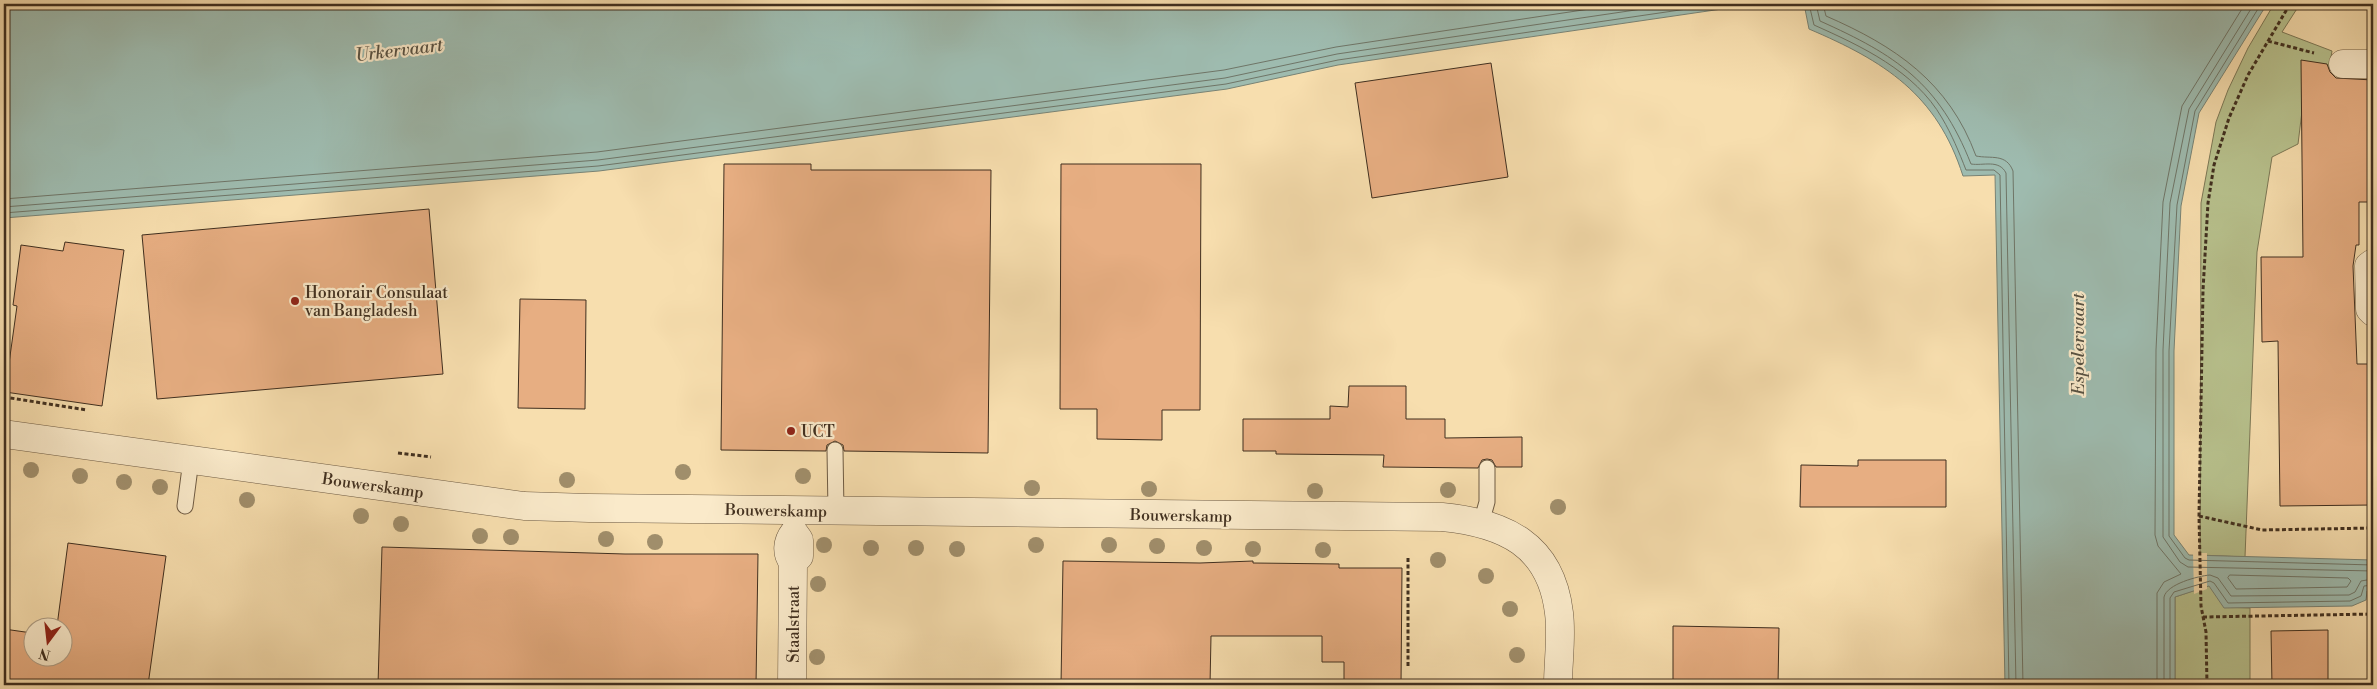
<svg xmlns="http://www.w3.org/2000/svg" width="2377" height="689" viewBox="0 0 2377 689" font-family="'Libre Bodoni',serif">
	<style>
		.green { fill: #b8c28e; stroke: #7c7856 }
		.water { fill: #9ebbaf; stroke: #788375 }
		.pier { fill: #f7deae }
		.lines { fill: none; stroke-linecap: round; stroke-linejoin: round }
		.shore { stroke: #6f7567; stroke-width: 1 }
		.building { fill: #e7ae82; stroke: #402f1f }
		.lane-casing { stroke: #6e5b43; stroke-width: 17 }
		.street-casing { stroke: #6e5b43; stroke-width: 29 }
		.path { stroke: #402f1f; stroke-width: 3; stroke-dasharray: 4 2.5; stroke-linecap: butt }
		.lane { stroke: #faeaca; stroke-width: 15 }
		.street { stroke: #faeaca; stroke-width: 28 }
		.tree { fill: #a08e6b }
		.poi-dot { fill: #8f2418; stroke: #faeaca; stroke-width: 2 }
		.labels { text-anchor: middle; stroke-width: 4.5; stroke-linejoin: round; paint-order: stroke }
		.poi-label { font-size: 16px; fill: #402f1f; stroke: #faeaca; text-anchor: start }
		.street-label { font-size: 16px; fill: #402f1f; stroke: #faeaca }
		.water-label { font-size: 18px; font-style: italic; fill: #585243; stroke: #faeaca }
	</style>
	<rect width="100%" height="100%" fill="#f7deae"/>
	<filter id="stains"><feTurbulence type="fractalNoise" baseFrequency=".004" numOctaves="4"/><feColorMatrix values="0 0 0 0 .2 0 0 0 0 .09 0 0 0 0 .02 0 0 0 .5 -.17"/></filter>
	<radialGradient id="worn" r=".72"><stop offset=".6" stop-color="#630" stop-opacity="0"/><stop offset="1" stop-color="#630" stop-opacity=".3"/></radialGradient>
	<path class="green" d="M2274,4h26l-18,28 50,19 -4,24 -21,-5 -9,74 -26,13 -15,95 -12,305 -45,-2 1,-352 15,-81 12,-32 20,-42z
		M2210,585l14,22 26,1v77h-75v-88z"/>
	<path class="water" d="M4,4h1752l-418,61 -111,24 -628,82 -595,47z
		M1804,4h463l-68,109 -18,93 -7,145v184l15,20 184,5v30l-6,1 -1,9 -14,6 -128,2 -15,-22 -34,11v88h-170l-10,-510 -32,1c-26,-82 -79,-115 -154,-147z"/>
	<path class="pier" d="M2193,553h14v36l-13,5z"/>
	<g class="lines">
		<path class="shore" d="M1809,4l5,21c47,21 101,46 128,93 10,17 17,34 24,52h28l6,5 9,510
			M1816,4l4,17c76,34 119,62 151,143 12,2 28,-5 35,9l10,512
			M1823,4l3,12c69,30 123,66 150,140 15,3 30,-3 37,15l10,514
			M2254,4l-65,105 -19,94 -7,147v187l17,25 8,5 185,4
			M2261,4l-66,107 -18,94 -8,146v185l16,22 4,2 184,5
			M4,199l593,-47 627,-82 112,-23 287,-43
			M4,207l594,-47 627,-82 112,-24 339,-50
			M4,213l594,-47 628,-82 112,-24 383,-56
			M2230,575l118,3 3,3 -4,6 -111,2 -8,-11z
			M2157,685v-92l7,-11 17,-8 -23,-28 -3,-11 1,-185 7,-148 19,-96 63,-102
			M2164,685v-88c3,-13 34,-21 46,-22l8,3 13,18 118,-1 6,-3 6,-11 12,-2
			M2170,685v-87l4,-6 36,-11 4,2 14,20 122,-2 11,-5 3,-10 9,-1"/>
	</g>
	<path class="building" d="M2301,60l26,4 3,8 6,6 37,2v122h-14v43h-3l-3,21 4,98h16v141l-93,1 -2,-165 -16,1 -1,-85h42z
		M1491,63l17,114 -136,21 -17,-115z
		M724,164h87v6h180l-3,283 -144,-2 -1,-6 -8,-4 -8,4 -1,6 -105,-1z
		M1061,164h140l-1,246h-38v30l-65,-1v-30h-37z
		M429,209l14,165 -286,25 -15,-164z
		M65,242l59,8 -22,156 -97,-14 12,-86 -4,-1 8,-60 42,6z
		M520,299l66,1 -1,109 -67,-1z
		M1349,386h57v33h39v19l77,-1v30h-26l-4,-7 -5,-1 -5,1 -4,8 -95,-1 1,-12 -108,-1v-3h-33v-32h87v-13l18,1z
		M1858,460h88v47h-146l1,-42 57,1z
		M68,543l98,13 -18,129h-144v-56l28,4v23h30v-30h-5z
		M382,547l243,7h133l-2,131h-378z
		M1063,561l137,2 53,-2v2l86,1v4h63l-1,117h-57v-23h-22v-26h-111l-1,49h-149z
		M1673,626l106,2 -1,57h-105z
		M2328,630v55h-56l-1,-54z"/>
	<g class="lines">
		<g class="lane-casing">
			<path id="lane" d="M835,450l1,61
				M185,506l6,-46
				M1481,523l6,-21v-34"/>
		</g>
		<g class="street-casing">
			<path id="street" d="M2343,64h30
				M2373,263l-4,3 1,43 3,3
				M4,434l520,72 65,2 853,9c62,6 109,27 117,96 3,23 -1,49 -1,72
				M794,533l5,7v16l-6,6c-7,-9 -6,-20 1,-29z
				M792,685l1,-123"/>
		</g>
		<path class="path" d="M2268,41l46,12
			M4,397l83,13
			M398,453l33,4
			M2199,516l63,14 111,-2
			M2203,617l170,-3
			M1408,666v-109
			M2207,685l-1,-53 -5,-26 -2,-90 4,-226 5,-87 6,-38 15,-47 19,-43 42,-71"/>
		<use href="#lane" class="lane"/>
		<use href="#street" class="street"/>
	</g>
	<g class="tree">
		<circle cx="31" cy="470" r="8"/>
		<circle cx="683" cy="472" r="8"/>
		<circle cx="80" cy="476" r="8"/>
		<circle cx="803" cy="476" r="8"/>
		<circle cx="567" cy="480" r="8"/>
		<circle cx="124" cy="482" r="8"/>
		<circle cx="160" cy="487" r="8"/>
		<circle cx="1032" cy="488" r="8"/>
		<circle cx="1149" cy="489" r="8"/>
		<circle cx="1448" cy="490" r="8"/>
		<circle cx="1315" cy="491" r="8"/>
		<circle cx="247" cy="500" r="8"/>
		<circle cx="1558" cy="507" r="8"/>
		<circle cx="361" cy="516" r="8"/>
		<circle cx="401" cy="524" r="8"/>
		<circle cx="480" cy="536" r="8"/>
		<circle cx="511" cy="537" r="8"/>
		<circle cx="606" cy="539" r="8"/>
		<circle cx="655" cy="542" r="8"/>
		<circle cx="824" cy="545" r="8"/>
		<circle cx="1036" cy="545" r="8"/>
		<circle cx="1109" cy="545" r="8"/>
		<circle cx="1157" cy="546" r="8"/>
		<circle cx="871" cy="548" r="8"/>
		<circle cx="916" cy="548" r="8"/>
		<circle cx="1204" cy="548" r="8"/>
		<circle cx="957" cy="549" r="8"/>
		<circle cx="1253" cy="549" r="8"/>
		<circle cx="1323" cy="550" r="8"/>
		<circle cx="1438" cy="560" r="8"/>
		<circle cx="1486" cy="576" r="8"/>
		<circle cx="818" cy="584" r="8"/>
		<circle cx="1510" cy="609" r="8"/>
		<circle cx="1517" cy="655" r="8"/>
		<circle cx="817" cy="657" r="8"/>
	</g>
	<g class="poi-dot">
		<circle cx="295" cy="301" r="5"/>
		<circle cx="791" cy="431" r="5"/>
	</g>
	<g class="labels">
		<g class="poi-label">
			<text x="305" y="298">Honorair Consulaat<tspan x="305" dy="18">van Bangladesh</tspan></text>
			<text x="801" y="437">UCT</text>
		</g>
		<g class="street-label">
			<text transform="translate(373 485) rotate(8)" y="6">Bouwerskamp</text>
			<text transform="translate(776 510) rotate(1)" y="6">Bouwerskamp</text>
			<text transform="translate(1181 515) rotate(1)" y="6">Bouwerskamp</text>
			<text transform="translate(793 624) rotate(-90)" y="6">Staalstraat</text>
		</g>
		<g class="water-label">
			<text transform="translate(399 50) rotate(-7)" y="6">Urkervaart</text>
			<text transform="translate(2078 344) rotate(-90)" y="6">Espelervaart</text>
		</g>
	</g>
	<rect width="2377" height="689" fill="none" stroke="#f7deae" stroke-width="20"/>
	<rect x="5" y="5" width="2367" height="679" fill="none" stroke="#402f1f" stroke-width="2.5"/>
	<rect x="10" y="10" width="2357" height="669" fill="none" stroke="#402f1f"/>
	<g transform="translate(48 642) rotate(195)"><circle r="24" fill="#faeaca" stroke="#b09f86"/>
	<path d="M0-4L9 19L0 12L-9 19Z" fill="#8f2418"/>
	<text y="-8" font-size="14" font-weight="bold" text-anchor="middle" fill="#402f1f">N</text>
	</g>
	<rect width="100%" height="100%" filter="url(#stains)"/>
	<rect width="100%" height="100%" fill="url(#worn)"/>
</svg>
